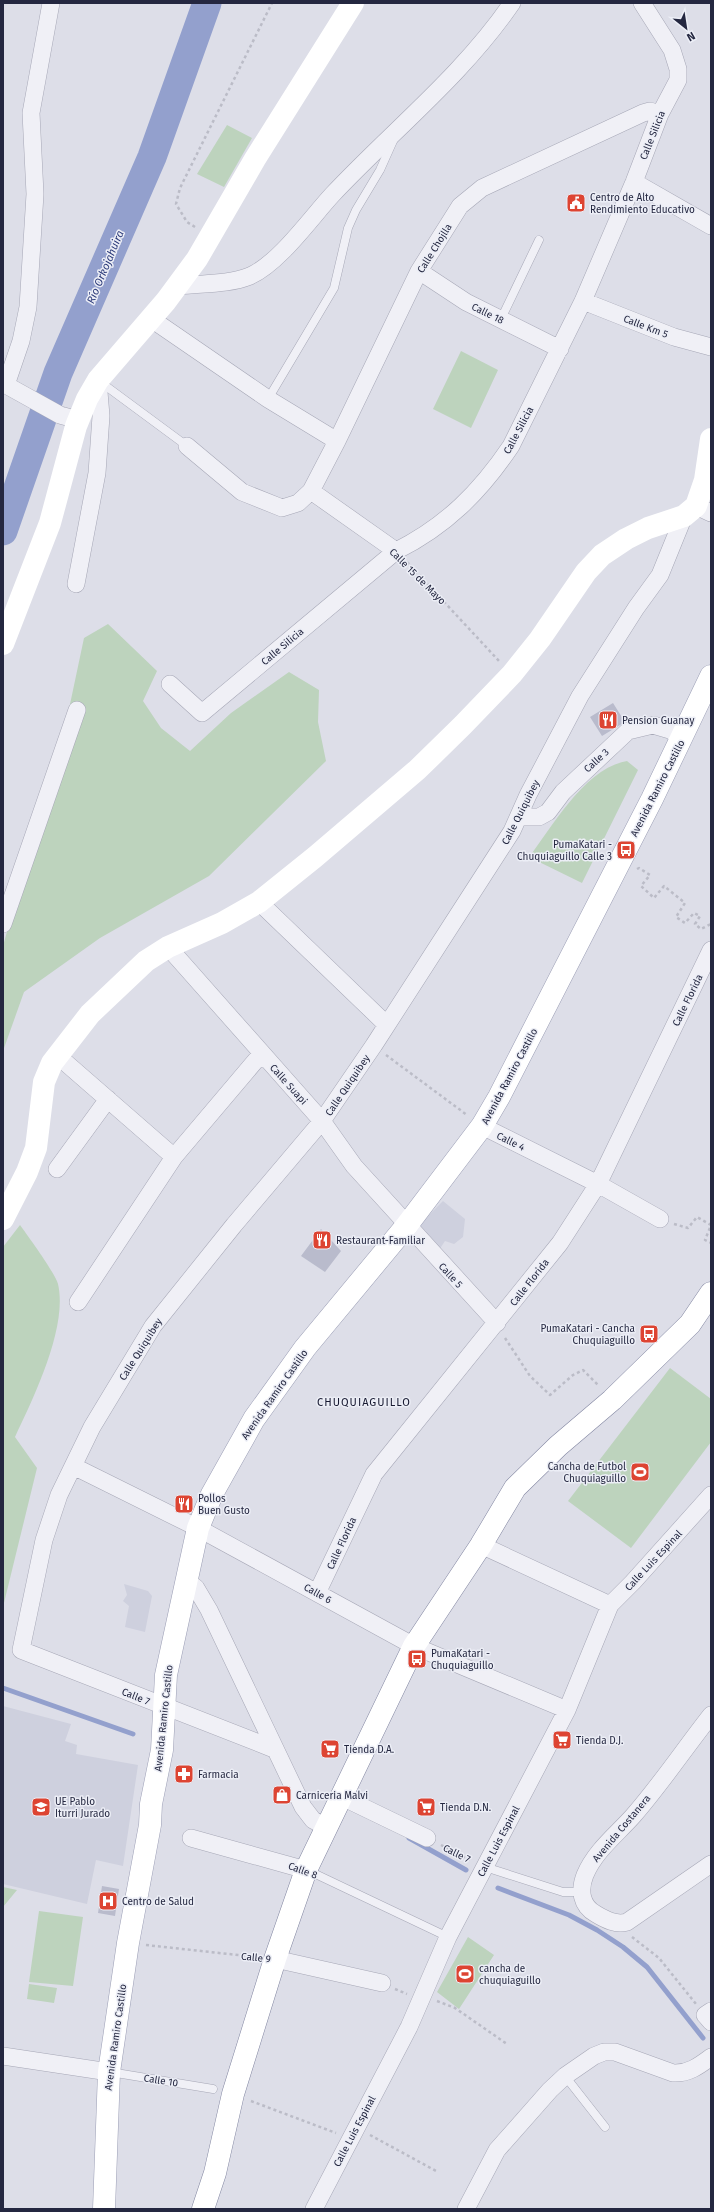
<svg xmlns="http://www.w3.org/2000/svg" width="714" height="2212" viewBox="0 0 714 2212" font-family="'Fira Sans',sans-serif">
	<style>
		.built { fill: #ced0de }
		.green { fill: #bdd3bd }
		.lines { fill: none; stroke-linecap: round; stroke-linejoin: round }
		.stream { stroke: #93a0cd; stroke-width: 5 }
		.river { stroke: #93a0cd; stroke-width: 29 }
		.building { fill: #b9bbcc }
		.lane-casing { stroke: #a6a7b6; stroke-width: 9 }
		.street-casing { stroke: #a6a7b6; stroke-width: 18 }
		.primary-casing { stroke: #9b9eb5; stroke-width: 23 }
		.highway-casing { stroke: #8286a1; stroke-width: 23 }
		.path { stroke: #bbbcc7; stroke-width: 2.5; stroke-dasharray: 3 3; stroke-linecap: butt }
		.lane { stroke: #f0f0f6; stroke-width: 8 }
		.street { stroke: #f0f0f6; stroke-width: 17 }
		.secondary { stroke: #fff; stroke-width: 22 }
		.primary { stroke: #fff; stroke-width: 22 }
		.highway { stroke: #fff; stroke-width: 22 }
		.labels { text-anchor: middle; stroke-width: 3; stroke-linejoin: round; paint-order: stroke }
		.street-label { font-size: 10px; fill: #242740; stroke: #eceef6 }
		.poi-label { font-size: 10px; fill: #242740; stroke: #eceef6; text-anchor: start }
		.water-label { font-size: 11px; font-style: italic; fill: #2a3979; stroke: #eceef6 }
		.neighbourhood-label { font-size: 11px; letter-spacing: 1px; fill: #171931; stroke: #eceef6 }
	</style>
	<rect width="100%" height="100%" fill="#dddee8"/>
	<path class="built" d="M443,1201l22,18 -2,18 -9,7 -9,-3 -6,9 -10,-6 -3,-13 -8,-5z
		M124,1584l24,7 4,5 -7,36 -20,-5 4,-21 -6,-5 4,-6z
		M3,1706l68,18 -6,17 12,4 -1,9 62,11 -15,101 -27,-6 -9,44 -84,-20z"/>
	<path class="green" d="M227,125l25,13 -28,49 -27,-13z
		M461,351l37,19 -27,58 -38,-19z
		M108,624l49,47 -14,30 18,27 29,23 41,-38 58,-41 30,18 -1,32 8,39 -117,115 -109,62 -76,54 -21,59v-105l66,-237 15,-71z
		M627,761l11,9 -56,113 -53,-26c24,-31 56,-89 98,-96z
		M20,1225c8,11 35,48 38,59 10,43 -24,113 -43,153l22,31 -34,139v-360z
		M670,1368l41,31v43l-80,106 -63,-47z
		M3,1887l14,3 -14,17z
		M39,1911l44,6 -10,69 -44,-4z
		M468,1937l26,18 -35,54 -22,-17z
		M29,1984l28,4 -3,15 -27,-4z"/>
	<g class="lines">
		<path class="stream" d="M3,1688l130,46
			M409,1838l57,32
			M498,1888l71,27 28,15 26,17 24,20 56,71"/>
		<path class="river" d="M3,531l55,-158 94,-216 55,-154"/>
	</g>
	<path class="building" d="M613,703l12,19 -23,14 -12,-19z
		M321,1229l20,22 -16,21 -24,-16z
		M102,1886l17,3 -4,27 -17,-3z"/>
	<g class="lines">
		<g class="lane-casing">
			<path id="lane" d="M501,319l38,-79
				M99,381l88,65
				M268,399l66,-111 14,-60 8,-18 24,-40 13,-29
				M485,1867l78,25h18
				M307,1870l141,67
				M110,2072l103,17
				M565,2076l40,51"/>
		</g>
		<g class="street-casing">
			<path id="street" d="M51,3l-20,110 4,81 -7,113 -7,34 -15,44 54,30 18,5
				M634,182l77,44
				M419,271l47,31 94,47
				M178,286c24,-3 49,-1 72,-10 29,-13 60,-57 82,-81 60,-64 130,-119 180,-192
				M583,301l91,36 37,10
				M150,318l118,81 69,42
				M187,446l55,46 40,16 16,-5 13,-12 26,-50 82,-170 41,-65 22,-18 161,-75 7,-2 10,3
				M311,491l85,60
				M696,506l15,7
				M76,584l21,-111 4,-57 -3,-36
				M170,684l32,29 194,-162c50,-25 84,-59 115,-105l72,-145 51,-119 26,-68 18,-34v-11l-6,-19 -30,-47
				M519,817h20l9,-5 15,-20 65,-61 25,-6 17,5 12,8
				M259,902l128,123
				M3,924l74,-214
				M168,947l154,174 32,45 143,157
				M58,1056l116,101
				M482,1126l116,58 62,35
				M57,1169l51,-70
				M78,1302l96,-145 88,-104
				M73,1466l125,62 216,118 153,64
				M481,1545l129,60
				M186,1580l10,8 13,22 94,197 10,13 13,7
				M317,1593l57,-119 186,-231 38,-59 113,-234
				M711,1715c-26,33 -50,69 -78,101 -17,19 -38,35 -48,59 -6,15 -4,31 11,39 10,6 20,11 31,8l84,-58
				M274,1749l-253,-99 23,-110 15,-45 33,-68 61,-101 81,-101 88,-104 52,-76 138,-214 16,-36 52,-99 56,-88 24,-33 24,-59
				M340,1796l87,42
				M191,1838l115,32
				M275,1959l107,24
				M711,2011l-6,4 6,7
				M3,2056l106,16
				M314,2209l95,-182 39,-90 119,-227 43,-105 23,-23 78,-87
				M466,2209l31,-59 53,-60 15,-14 29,-20 10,-4h11l58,21c15,1 26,-7 38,-16"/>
		</g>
		<g class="primary-casing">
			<path id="primary" d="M104,2209l5,-137 19,-129 22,-118 1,-21 11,-54 4,-75 32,-147 14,-34 42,-75 51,-71 102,-123 75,-99 17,-29 153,-298 59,-123"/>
		</g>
		<g class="highway-casing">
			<path id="highway" d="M203,2209l12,-36 18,-79 42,-135 31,-89 108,-224 67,-101 34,-57 43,-42 54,-46 78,-76 21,-31"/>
		</g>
		<path class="path" d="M195,227l-8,-5 -11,-18 4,-16 92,-185
			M407,562l92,99
			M637,869l2,-1 11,7 -9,11 13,12 10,-12 21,17 -9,14 9,6 9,-10 6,3 -5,8 6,5 10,-5
			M386,1055l81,60
			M674,1224l14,4 9,-11 14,8 -6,15 6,3
			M505,1338l25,38 20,19 23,-20 10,-5 16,16
			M441,1845l29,15
			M632,1937l27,21 37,46
			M146,1945l110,12
			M395,1989l12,5
			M437,2001l18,7 52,36
			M251,2101l85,32
			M370,2135l68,37"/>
		<use href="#lane" class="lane"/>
		<use href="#street" class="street"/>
		<path class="secondary" d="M3,644l47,-121 26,-97 11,-27 11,-19 68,-79 31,-42 58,-100 98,-156
			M3,1219l24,-47 9,-24 8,-66 8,-19 38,-49 56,-53 22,-14 54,-24 37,-21 56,-45 102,-87 46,-45 49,-51 28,-35 46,-67 16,-17 24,-16 22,-11 36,-12 12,-10 9,-26 6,-41"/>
		<use href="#primary" class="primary"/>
		<use href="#highway" class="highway"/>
	</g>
	<defs>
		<g id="civic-square" transform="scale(1)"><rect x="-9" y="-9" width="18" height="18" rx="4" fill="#dd4432" stroke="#eceef6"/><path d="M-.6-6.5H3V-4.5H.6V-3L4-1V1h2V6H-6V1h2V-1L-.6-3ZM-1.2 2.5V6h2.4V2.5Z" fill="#fff"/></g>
		<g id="restaurant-square" transform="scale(1)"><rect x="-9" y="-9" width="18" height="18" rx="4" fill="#dd4432" stroke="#eceef6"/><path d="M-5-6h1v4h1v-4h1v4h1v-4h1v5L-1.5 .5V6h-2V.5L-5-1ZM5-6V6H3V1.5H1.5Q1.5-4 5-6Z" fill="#fff"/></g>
		<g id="bus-square" transform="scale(1)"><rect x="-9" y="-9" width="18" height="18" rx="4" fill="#dd4432" stroke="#eceef6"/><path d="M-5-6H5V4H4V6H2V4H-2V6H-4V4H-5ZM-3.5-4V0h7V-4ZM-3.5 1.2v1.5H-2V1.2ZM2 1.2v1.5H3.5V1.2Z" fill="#fff"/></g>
		<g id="stadium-square" transform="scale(1)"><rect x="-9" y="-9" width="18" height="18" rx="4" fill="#dd4432" stroke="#eceef6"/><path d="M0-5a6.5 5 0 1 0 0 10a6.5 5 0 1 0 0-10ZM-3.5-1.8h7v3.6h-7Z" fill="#fff"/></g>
		<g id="supermarket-square" transform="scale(1)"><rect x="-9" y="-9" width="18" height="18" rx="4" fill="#dd4432" stroke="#eceef6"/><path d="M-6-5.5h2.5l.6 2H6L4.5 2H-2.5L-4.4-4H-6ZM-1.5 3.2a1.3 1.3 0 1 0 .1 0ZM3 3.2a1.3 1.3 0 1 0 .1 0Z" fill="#fff"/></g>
		<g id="pharmacy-square" transform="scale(1)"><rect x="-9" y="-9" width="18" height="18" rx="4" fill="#dd4432" stroke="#eceef6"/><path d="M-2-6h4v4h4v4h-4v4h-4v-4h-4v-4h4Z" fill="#fff"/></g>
		<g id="shop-square" transform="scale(1)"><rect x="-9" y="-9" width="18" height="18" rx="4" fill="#dd4432" stroke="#eceef6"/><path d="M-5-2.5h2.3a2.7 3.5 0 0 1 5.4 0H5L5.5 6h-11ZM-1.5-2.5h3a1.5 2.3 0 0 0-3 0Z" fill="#fff"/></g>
		<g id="school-square" transform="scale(1)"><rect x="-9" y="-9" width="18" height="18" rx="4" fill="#dd4432" stroke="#eceef6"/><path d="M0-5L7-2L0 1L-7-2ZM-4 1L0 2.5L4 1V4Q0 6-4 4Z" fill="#fff"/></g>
		<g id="hospital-square" transform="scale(1)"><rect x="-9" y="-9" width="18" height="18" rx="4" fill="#dd4432" stroke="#eceef6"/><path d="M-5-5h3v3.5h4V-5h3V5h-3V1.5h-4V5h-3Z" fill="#fff"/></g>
	</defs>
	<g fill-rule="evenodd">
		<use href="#civic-square" x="576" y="203"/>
		<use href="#restaurant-square" x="608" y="720"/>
		<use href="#bus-square" x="626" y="850"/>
		<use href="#restaurant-square" x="322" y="1240"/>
		<use href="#bus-square" x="649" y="1334"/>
		<use href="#stadium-square" x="640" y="1472"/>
		<use href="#restaurant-square" x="184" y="1504"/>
		<use href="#bus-square" x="417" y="1659"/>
		<use href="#supermarket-square" x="562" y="1740"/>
		<use href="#supermarket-square" x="330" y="1749"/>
		<use href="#pharmacy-square" x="184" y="1774"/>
		<use href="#shop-square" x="282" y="1795"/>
		<use href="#school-square" x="41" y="1807"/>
		<use href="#supermarket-square" x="426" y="1807"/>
		<use href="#hospital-square" x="108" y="1901"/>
		<use href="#stadium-square" x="465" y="1974"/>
	</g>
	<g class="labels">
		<g class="street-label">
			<text transform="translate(652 135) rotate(-68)" y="4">Calle Silicia</text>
			<text transform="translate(434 248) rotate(-58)" y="4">Calle Chojlla</text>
			<text transform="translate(488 313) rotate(26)" y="4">Calle 18</text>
			<text transform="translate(646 326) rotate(21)" y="4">Calle Km 5</text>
			<text transform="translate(518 430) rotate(-62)" y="4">Calle Silicia</text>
			<text transform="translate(418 576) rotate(45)" y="4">Calle 15 de Mayo</text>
			<text transform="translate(282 646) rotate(-40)" y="4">Calle Silicia</text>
			<text transform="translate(596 760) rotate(-43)" y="4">Calle 3</text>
			<text transform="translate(657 788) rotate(-63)" y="4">Avenida Ramiro Castillo</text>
			<text transform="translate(520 812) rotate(-63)" y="4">Calle Quiquibey</text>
			<text transform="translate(687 1000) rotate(-64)" y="4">Calle Florida</text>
			<text transform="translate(509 1076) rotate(-62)" y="4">Avenida Ramiro Castillo</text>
			<text transform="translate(289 1084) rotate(48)" y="4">Calle Suapi</text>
			<text transform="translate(347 1085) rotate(-56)" y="4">Calle Quiquibey</text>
			<text transform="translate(511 1141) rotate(26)" y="4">Calle 4</text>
			<text transform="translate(451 1275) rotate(47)" y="4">Calle 5</text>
			<text transform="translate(529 1282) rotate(-52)" y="4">Calle Florida</text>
			<text transform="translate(140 1349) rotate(-58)" y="4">Calle Quiquibey</text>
			<text transform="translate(274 1394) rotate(-55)" y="4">Avenida Ramiro Castillo</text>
			<text transform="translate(341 1543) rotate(-65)" y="4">Calle Florida</text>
			<text transform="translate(653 1560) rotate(-47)" y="4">Calle Luis Espinal</text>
			<text transform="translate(318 1593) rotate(29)" y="4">Calle 6</text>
			<text transform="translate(136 1696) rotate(22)" y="4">Calle 7</text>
			<text transform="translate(163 1718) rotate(-84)" y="4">Avenida Ramiro Castillo</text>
			<text transform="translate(621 1828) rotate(-50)" y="4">Avenida Costanera</text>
			<text transform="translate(498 1841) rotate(-62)" y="4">Calle Luis Espinal</text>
			<text transform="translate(457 1853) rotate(26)" y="4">Calle 7</text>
			<text transform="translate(303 1870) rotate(20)" y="4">Calle 8</text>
			<text transform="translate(256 1957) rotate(6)" y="4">Calle 9</text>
			<text transform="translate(115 2037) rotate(-82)" y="4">Avenida Ramiro Castillo</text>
			<text transform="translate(161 2080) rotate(9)" y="4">Calle 10</text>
			<text transform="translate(354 2131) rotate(-62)" y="4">Calle Luis Espinal</text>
		</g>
		<g class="poi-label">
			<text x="590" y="201">Centro de Alto<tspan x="590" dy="12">Rendimiento Educativo</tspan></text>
			<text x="622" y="724">Pension Guanay</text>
			<text x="612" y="848" text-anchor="end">PumaKatari -<tspan x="612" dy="12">Chuquiaguillo Calle 3</tspan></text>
			<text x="336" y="1244">Restaurant-Familiar</text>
			<text x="635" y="1332" text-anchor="end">PumaKatari - Cancha<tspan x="635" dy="12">Chuquiaguillo</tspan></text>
			<text x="626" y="1470" text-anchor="end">Cancha de Futbol<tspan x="626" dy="12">Chuquiaguillo</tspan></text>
			<text x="198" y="1502">Pollos<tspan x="198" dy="12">Buen Gusto</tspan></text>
			<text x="431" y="1657">PumaKatari -<tspan x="431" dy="12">Chuquiaguillo</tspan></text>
			<text x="576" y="1744">Tienda D.J.</text>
			<text x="344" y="1753">Tienda D.A.</text>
			<text x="198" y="1778">Farmacia</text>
			<text x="296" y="1799">Carniceria Malvi</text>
			<text x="55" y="1805">UE Pablo<tspan x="55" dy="12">Iturri Jurado</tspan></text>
			<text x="440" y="1811">Tienda D.N.</text>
			<text x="122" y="1905">Centro de Salud</text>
			<text x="479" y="1972">cancha de<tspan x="479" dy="12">chuquiaguillo</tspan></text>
		</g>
		<g class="water-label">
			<text transform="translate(105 267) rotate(-67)" y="4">Río Orkojahuira</text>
		</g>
		<g class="neighbourhood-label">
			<text x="364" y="1406">CHUQUIAGUILLO</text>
		</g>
	</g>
	<rect width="714" height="2212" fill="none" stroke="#242740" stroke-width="8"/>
	<g transform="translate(686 28) rotate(150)" stroke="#eceef6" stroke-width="3" paint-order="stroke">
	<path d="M0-3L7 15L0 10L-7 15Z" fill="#242740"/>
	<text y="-6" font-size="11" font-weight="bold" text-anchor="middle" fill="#242740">N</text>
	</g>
</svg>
